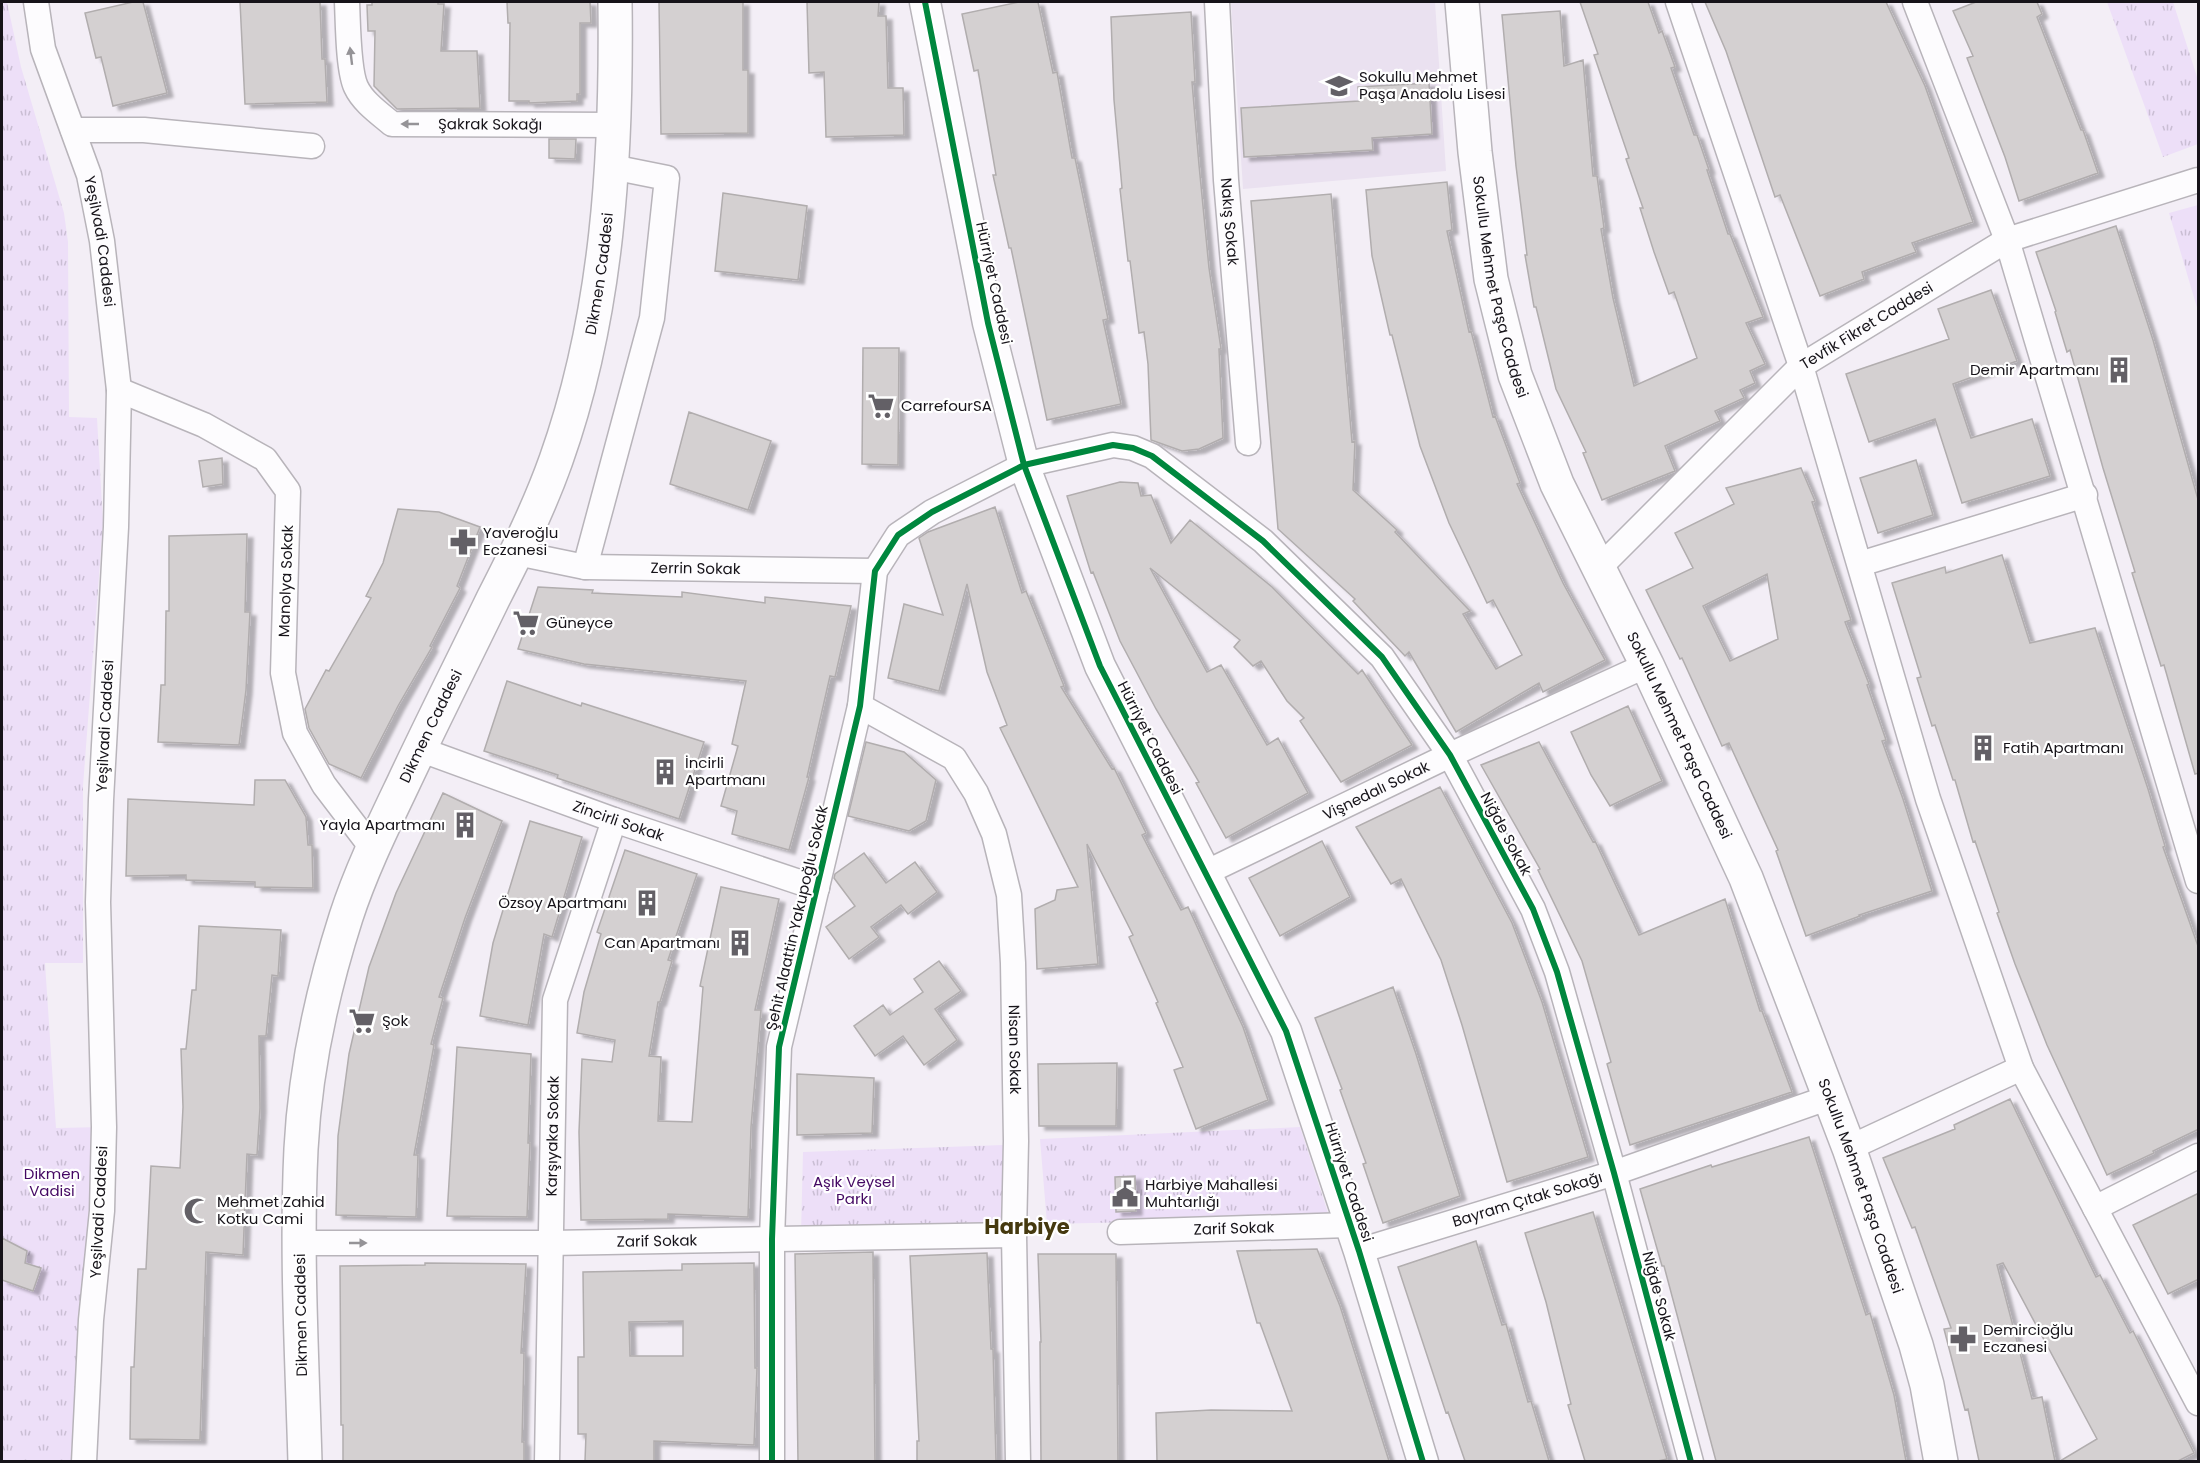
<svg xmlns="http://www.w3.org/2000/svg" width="2200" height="1463" viewBox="0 0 2200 1463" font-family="Poppins,sans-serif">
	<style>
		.built { fill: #eae1f0 }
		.park { fill: url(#park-tufts) }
		.building { fill: #d4d0d1; stroke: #b1adae; stroke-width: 1.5; fill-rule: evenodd; filter: url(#shadow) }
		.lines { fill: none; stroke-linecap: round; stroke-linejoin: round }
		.minor-casing { stroke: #b8b4ba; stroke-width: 27 }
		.tertiary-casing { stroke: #b8b4ba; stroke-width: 33 }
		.secondary-casing { stroke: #b8b4ba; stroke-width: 36 }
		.primary-casing { stroke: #b8b4ba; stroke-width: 36 }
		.minor { stroke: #fdfcfe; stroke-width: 24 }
		.tertiary { stroke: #fdfcfe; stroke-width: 30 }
		.secondary { stroke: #fdfcfe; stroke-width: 33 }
		.primary { stroke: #fdfcfe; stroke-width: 33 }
		.cycleway-casing { stroke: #fff; stroke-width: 10 }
		.cycleway { stroke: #00873e; stroke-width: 6 }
		.oneway { fill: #959397 }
		.labels { text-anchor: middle; stroke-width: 4.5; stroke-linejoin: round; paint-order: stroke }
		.poi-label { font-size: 15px; fill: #161319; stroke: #fff; text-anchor: start }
		.street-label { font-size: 15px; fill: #161319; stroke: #fff }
		.park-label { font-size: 15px; fill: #440863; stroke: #fff }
		.district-label { font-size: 21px; font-weight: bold; fill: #45390f; stroke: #fff }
	</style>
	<defs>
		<pattern id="park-tufts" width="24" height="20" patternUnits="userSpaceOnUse" patternTransform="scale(1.5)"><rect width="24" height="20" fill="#eddff8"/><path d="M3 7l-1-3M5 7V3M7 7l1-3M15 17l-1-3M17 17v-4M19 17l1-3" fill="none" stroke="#cabed4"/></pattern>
		<filter id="shadow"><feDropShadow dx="6" dy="4" stdDeviation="1.5" flood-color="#0004"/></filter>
	</defs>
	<rect width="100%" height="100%" fill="#f3eef6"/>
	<path class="built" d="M1231,2h204l11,169 -203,18z"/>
	<path class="park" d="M2,2h5l14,65 43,146 4,29 1,175 28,1 6,105 -20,263v177h-38l11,165 48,-1 -20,334 -82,1z
		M2107,2h66l25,78v64l-35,13z
		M2198,205v106l-29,-98z
		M1300,1127l28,86 -10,5 -271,6 -7,-85z
		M1003,1145l2,77 -204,12 2,-82z"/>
	<path class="building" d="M133,2h10l24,91 -54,13 -12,-49 -5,1 -11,-45z
		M240,2h80l2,57h3l2,43 -82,2z
		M372,2h66v2h6l-3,47h36l3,57 -83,1 -23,-23 1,-55h-7l-1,-26h5z
		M507,2h83l1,21h-11v71h-3v7l-48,2v-2h-20l1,-78h-2z
		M659,2h84v68h5v63l-87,1z
		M807,2h72l-1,14h8l2,72h15l1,47 -78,2 -2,-65 -15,1z
		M1019,2h19l15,71 4,-1 15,86h3l33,161 -5,1 18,84 -74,16 -36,-172h-2l-16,-73h3l-18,-105 -4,1 -12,-57z
		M1580,2h68l11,31 3,-2 13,36 -4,1 23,67h3l12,35h-2l21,64h2l33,83 -17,6 19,41 -15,7 5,12 -15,7 4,8 -29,13 5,10 -55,25 10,25 -73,29 -19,-47 3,-1 -30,-63 -20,-82h-2l-9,-52h2l-11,-89 -14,-151 58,-4 4,55 19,-6 10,116h4l7,52 -3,1 12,69 21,88 63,-28 -23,-66 -5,2 -15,-42 -14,-44h3l-17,-49 3,-1 -35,-103 4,-1z
		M1705,2h181l39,84 48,136 -61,21 4,9 -54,20 2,7 -44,17 -40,-101 -5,2 -49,-146z
		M1976,2h61l5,12 -5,3 44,113h2l15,43 -79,28 -14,-44 -38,-99 6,-2 -20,-45z
		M1191,12l4,70h-3l7,83 10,103 12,81h-2l4,89 -24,11 -17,2 -31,-11 -3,-76 -4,-32 -5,1 -9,-72h-2l-8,-72 2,-1 -8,-88 -3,-83z
		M1429,83l3,51 -60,4 1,12 -129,7 -3,-49 118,-7 -1,-14z
		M549,139h27l-1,20 -26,-1z
		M1447,182l5,48 -5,1 22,101 2,-1 22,86 2,-1 25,67 -3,1 46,99 42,77 -62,32 -4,-9 -83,49 -47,-80 -4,4 -52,-55 2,-2 -77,-70 -27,-328 80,-7 21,248 3,-1 -2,49 44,40 -2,2 75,79 -7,3 33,55 26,-14 -29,-55 -6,3 -38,-80 -29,-77 -28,-111h-2l-18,-79 -6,-66z
		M723,193l84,13 -9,74 -83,-9z
		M2116,226l37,114 46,163v270l-4,1 -31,-109 -3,1 -29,-93 3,-1 -32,-104 -33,-118 -3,2 -12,-40 1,-1 -20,-59z
		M1991,290l26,71 -64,23 18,54 61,-19 18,57 -88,27 -27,-84 -66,23 -23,-68 103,-35 -11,-30z
		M863,348h36l-1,117 -36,-1z
		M689,412l82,29 -23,69 -78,-26z
		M222,458l1,26 -20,3 -4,-26z
		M1916,460l17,55 -55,18 -18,-55z
		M1801,468l14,33 -3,1 39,118 -6,2 24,62 -2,1 19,55 -4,1 21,58 29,92 -73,24 1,1 -54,20 -30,-85 2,-1 -49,-107 -7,3 -40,-88 -2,1 -34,-69 47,-22 -18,-35 59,-29 -8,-16zM1767,574l11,65 -48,22 -27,-55z
		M1120,482l18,1 3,13 10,-1 20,48 19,-23 82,67 86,87 4,-4 50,75 -71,37 -41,-61 4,-3 -17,-17 -26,-40 -8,5 -19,-19 6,-7 -90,-72 57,104 14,-7 46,80 11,-7 30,55 -82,45 -30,-55 3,-1 -43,-73 -36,-68 -27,-69 -2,1 -24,-77z
		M995,507l27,86 4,-2 38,95 -3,1 51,82 2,-1 32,65 -4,2 39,75 7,-3 55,120 25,73 -72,29 -22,-59 9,-3 -27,-64 2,-1 -29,-65 4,-2 -46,-91 11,120 -61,5 -2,-60 20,-9 2,-10 21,-3 -78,-159 7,-3 -20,-53 -20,-88 -28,107 -51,-13 16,-74 39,11 -24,-77 9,-6z
		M398,509l41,3 41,15 -23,59 3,2 -30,58 2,1 -34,59 -37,72 -32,-14 -20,-36 -4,-19 21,-39 3,1 42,-73 -5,-2 17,-33z
		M247,534l-2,78h5l-4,78 -7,55 -81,-3 3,-57h4l1,-74h3v-75z
		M2002,555l28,88 65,-15 53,161 17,57 -2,1 36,102v180l-46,22 1,2 -47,22 -60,-130 -32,-81 -18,-51 2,-1 -24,-71 -2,1 -18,-62h-2l-18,-55 -3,1 -15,-48 4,-1 -29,-94 53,-16 1,6z
		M538,587l55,3 -1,3 90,4v-5l83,11v-6l86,9 -16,71 -5,-1 -23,101h2l-20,73 -57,-16 5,-23 -16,-5 17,-60 -6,-2 14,-63 -162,-17 -66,-15z
		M507,681l74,25 1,-3 122,39 -25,77 -122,-41 1,-3 -74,-24z
		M1628,706l34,75 -52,25 -19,-31 -20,-43z
		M866,742l38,10 32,28 -10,41 -17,10 -61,-15z
		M1539,742l54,100 2,-1 44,94 86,-36 35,112h2l30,81 -162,53 -23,-81 4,-2 -29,-101 -44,-91 2,-1 -59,-104z
		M255,780h30l21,37 2,28h4l1,43 -58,-1v-5l-69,-2v-5l-60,1 2,-77 126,6z
		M1440,787l72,136 30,79 46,155 -81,25 -45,-157 -21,-65 -40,-81 -10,5 -35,-57z
		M443,793l59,28 -37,97 -26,79 4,1 -12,46 3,1 -20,110h4l-2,62 -80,-2 2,-79 11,-82 20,-87 27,-74z
		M530,821l52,16 -30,100 -8,-3 -16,91 -48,-9 13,-73z
		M1322,841l28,56 -70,39 -31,-58z
		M625,850l72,24 -29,86 4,1 -12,41h-2l-9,54 12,1 -3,64 34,1 11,-135 -3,-1 21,-99 58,12 -24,111h6l-10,117 -3,90 -80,-3v5l-87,1 -2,-88 3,-73 30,3 3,-22 -38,-7 7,-41 17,-58 -4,-2z
		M864,853l22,30 29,-21 22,30 -29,22 -7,-9 -30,22 8,10 -30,22 -23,-32 29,-21 -21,-28 1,-4z
		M199,926l82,4 -3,46 -6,-1 -6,61h-7l1,72 -3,47 -10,-1 -4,101 -37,-3 -6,188 -70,-1 1,-72h3l4,-98h8l5,-103 29,2 3,-61 -2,-58h5l6,-59h4z
		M939,961l22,30 -26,18 22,31 -33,25 -21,-29 -28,20 -21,-30 29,-21 7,10 33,-23 -9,-13z
		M1393,987l23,67 44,142 -77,27 -20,-59 3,-1 -26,-73 2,-1 -27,-71z
		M457,1047l74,7 -3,89h2l-3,74 -80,-1z
		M1117,1063l-1,63h-77l-1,-62z
		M797,1074l77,4 -2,55 -75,2z
		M2010,1099l86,178 4,-2 30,58 3,-2 61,122 -16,8h-118l37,-22 -94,-176 -6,2 35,134 10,-2 13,64h-76l-11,-52 -3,1 -21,-81 7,-1 -36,-101 -3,1 -29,-70 72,-29 -1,-4z
		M1809,1137l57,178 4,-2 24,82 12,66h-190l-52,-195h-2l-22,-77 71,-24 1,2z
		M1135,1176l1,35 -20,1 -1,-35z
		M2199,1193v86l-31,15 -35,-69z
		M1593,1212l74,247 -9,2h-73l-17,-56 3,-1 -25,-102 -21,-69z
		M2,1238l25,13 -2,12 16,5 -8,23 -31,-11z
		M1476,1241l26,84 4,-1 22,78 3,-1 18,60h-84l-17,-49 -2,1 -48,-146z
		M1317,1249l23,57 49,155h-232l-1,-48 55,-3 81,1 -32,-88h-3l-20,-72z
		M873,1252l2,209h-77l-3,-207z
		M987,1253l4,96h2l3,112h-79v-20h2l-9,-185z
		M1038,1254h78l2,207h-77l-1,-119h1z
		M425,1263l101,1 -5,89h3l-2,89h2v19h-181v-36h-2l-1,-159 85,-1z
		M754,1263l1,105h2l-3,77 -100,-4v20h-69l1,-27h-8v-77h6l-1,-85 99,-2v-6zM683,1321v35h-53l-1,-34z"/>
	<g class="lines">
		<g class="minor-casing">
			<g id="minor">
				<path id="s1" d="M36,2l7,47 46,126 13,66 17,149 -3,137 -15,273 -3,102 6,225 -2,84 -11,109 -7,142"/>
				<path id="s2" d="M347,2c1,20 1,68 9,85 7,15 23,26 36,37l223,1"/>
				<path id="s3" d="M1217,2l9,178 22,263"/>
				<path d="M1678,2l123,364 127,433 93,269 177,335"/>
				<path d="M1915,2l92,238 191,641"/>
				<path d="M73,130h71l168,16"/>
				<path d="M119,390l85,35 61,34 23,32 -5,182 12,60 29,52 48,63"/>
				<path id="s4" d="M517,553l68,14 290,4"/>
				<path d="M1860,564l225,-69"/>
				<path d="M585,567l67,-249 15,-140 -55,-11"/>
				<path id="s5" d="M1598,569l203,-203 206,-126 191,-60"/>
				<path id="s6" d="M860,706l94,52 22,35 18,41 15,61 4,68 3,178 -2,94 4,227"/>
				<path id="s7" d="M419,749l195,71 203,68"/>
				<path id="s8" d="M1205,873l245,-118 197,-90"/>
				<path d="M1849,1148l172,-80"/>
				<path d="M2095,1208l103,-52"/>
				<path id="s9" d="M1120,1232l229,-7"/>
				<path id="s10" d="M300,1243h250l464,-8"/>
				<path id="s11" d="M1359,1251l255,-78 216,-76"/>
				<path id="s12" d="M547,1462l8,-462 59,-180"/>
				<path d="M772,1462v-223l7,-192 81,-341 15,-135 23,-36 34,-23 92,-47 89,-20 20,3 19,8 111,85 119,116 68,98 83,154 24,63 57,201 77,289"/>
			</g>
		</g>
		<g class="tertiary-casing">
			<path id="tertiary" d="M925,2l63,321 36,142 76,201 186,365 73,220 64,211"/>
		</g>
		<g class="secondary-casing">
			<g id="secondary">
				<path id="s13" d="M1462,2l13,150 16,127 24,96 42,109 90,181 99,213 103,270 67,197 11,40 14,77"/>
			</g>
		</g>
		<g class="primary-casing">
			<g id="primary">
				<path id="s14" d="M305,1462c-3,-105 -9,-209 -4,-313 4,-78 21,-157 45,-232 15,-46 36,-89 57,-133 29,-62 60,-123 90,-185 23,-45 46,-91 63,-139 52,-146 61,-304 59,-458"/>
			</g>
		</g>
		<use href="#minor" class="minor"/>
		<use href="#tertiary" class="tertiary"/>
		<use href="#secondary" class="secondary"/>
		<use href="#primary" class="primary"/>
		<g class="cycleway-casing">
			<path id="cycleway" d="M925,2l63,321 36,142 76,201 186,365 73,220 64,211
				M772,1462v-223l7,-192 81,-341 15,-135 23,-36 34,-23 92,-47 89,-20 20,3 19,8 111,85 119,116 68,98 83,154 24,63 57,201 77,289"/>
		</g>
		<use href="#cycleway" class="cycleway"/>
	</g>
	<defs><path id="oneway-solid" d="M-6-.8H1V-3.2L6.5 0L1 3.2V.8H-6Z" transform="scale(1.5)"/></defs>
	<g class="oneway">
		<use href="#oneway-solid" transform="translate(351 56) rotate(-97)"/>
		<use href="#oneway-solid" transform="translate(410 124) rotate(-180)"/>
		<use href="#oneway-solid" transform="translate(358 1243)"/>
	</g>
	<defs>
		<g id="school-bare" transform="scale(2.07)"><path d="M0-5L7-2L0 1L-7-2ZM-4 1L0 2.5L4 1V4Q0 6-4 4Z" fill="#636066" stroke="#fff" stroke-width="2.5" paint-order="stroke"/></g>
		<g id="building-bare" transform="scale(2.07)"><path d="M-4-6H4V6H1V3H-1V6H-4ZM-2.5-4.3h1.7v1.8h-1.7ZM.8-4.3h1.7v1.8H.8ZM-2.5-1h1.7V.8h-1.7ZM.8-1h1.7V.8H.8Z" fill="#636066" stroke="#fff" stroke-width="2.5" paint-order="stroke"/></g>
		<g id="supermarket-bare" transform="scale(2.07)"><path d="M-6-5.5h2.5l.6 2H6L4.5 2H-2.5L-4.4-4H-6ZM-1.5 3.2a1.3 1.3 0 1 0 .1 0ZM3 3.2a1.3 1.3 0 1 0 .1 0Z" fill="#636066" stroke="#fff" stroke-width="2.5" paint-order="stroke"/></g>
		<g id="pharmacy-bare" transform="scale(2.07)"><path d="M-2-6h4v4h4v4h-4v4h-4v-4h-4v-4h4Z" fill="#636066" stroke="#fff" stroke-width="2.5" paint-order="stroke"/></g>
		<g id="civic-bare" transform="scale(2.07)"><path d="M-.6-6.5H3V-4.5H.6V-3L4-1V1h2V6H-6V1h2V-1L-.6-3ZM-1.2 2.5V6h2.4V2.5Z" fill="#636066" stroke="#fff" stroke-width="2.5" paint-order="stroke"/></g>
		<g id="mosque-bare" transform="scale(2.07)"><path d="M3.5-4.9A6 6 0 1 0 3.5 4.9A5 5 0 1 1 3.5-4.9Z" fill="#636066" stroke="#fff" stroke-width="2.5" paint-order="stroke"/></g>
	</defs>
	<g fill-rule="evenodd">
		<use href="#school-bare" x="1339" y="86"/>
		<use href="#building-bare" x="2119" y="370"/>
		<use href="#supermarket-bare" x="881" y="406"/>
		<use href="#pharmacy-bare" x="463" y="542"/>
		<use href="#supermarket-bare" x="526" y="623"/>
		<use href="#building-bare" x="1983" y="748"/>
		<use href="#building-bare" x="665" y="772"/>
		<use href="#building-bare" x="465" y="825"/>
		<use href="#building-bare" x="647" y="903"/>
		<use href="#building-bare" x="740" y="943"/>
		<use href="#supermarket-bare" x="362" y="1021"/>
		<use href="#civic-bare" x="1125" y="1194"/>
		<use href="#mosque-bare" x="197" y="1211"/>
		<use href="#pharmacy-bare" x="1963" y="1339"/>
	</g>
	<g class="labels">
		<g class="poi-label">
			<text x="1359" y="82">Sokullu Mehmet<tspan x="1359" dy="17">Paşa Anadolu Lisesi</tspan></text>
			<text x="2099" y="375" text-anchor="end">Demir Apartmanı</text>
			<text x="901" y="411">CarrefourSA</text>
			<text x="483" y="538">Yaveroğlu<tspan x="483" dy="17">Eczanesi</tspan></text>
			<text x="546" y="628">Güneyce</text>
			<text x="2003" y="753">Fatih Apartmanı</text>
			<text x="685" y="768">İncirli<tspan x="685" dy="17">Apartmanı</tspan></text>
			<text x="445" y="830" text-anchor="end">Yayla Apartmanı</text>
			<text x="627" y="908" text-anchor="end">Özsoy Apartmanı</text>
			<text x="720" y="948" text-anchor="end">Can Apartmanı</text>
			<text x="382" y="1026">Şok</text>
			<text x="1145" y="1190">Harbiye Mahallesi<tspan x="1145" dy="17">Muhtarlığı</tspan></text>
			<text x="217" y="1207">Mehmet Zahid<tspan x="217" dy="17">Kotku Cami</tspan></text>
			<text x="1983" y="1335">Demircioğlu<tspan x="1983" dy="17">Eczanesi</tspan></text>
		</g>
		<g class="street-label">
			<text dy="5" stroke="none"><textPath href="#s2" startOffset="236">Şakrak Sokağı</textPath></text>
			<text dy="5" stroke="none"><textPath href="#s3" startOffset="220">Nakış Sokak</textPath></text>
			<text dy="5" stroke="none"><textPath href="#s1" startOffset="249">Yeşilvadi Caddesi</textPath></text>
			<text dy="5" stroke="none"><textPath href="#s14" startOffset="1245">Dikmen Caddesi</textPath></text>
			<text transform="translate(994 283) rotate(78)" y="5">Hürriyet Caddesi</text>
			<text dy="5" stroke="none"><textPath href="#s13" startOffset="288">Sokullu Mehmet Paşa Caddesi</textPath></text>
			<text dy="5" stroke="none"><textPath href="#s5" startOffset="364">Tevfik Fikret Caddesi</textPath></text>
			<text dy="5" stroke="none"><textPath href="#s4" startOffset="180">Zerrin Sokak</textPath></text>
			<text transform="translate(286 581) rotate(-88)" y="5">Manolya Sokak</text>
			<text transform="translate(105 726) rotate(-87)" y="5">Yeşilvadi Caddesi</text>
			<text dy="5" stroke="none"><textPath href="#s14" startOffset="759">Dikmen Caddesi</textPath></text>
			<text dy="5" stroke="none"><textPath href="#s13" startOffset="774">Sokullu Mehmet Paşa Caddesi</textPath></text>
			<text transform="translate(1150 738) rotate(63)" y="5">Hürriyet Caddesi</text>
			<text dy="5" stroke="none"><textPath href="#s8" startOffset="190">Vişnedalı Sokak</textPath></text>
			<text dy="5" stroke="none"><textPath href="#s7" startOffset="212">Zincirli Sokak</textPath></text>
			<text transform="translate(1506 834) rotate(62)" y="5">Niğde Sokak</text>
			<text transform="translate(797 918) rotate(-77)" y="5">Şehit Alaattin Yakupoğlu Sokak</text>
			<text dy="5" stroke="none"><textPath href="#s6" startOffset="411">Nisan Sokak</textPath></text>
			<text dy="5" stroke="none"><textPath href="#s12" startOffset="326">Karşıyaka Sokak</textPath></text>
			<text transform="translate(1349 1182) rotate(72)" y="5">Hürriyet Caddesi</text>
			<text dy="5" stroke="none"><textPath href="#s13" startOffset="1260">Sokullu Mehmet Paşa Caddesi</textPath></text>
			<text dy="5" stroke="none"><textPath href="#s11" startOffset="176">Bayram Çıtak Sokağı</textPath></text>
			<text transform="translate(99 1212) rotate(-87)" y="5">Yeşilvadi Caddesi</text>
			<text dy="5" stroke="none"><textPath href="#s9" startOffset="114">Zarif Sokak</textPath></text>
			<text dy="5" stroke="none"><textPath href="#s10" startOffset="357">Zarif Sokak</textPath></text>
			<text transform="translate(1659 1296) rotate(75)" y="5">Niğde Sokak</text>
			<text transform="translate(301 1315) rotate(-91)" y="5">Dikmen Caddesi</text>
		</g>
		<g class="park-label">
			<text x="52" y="1179">Dikmen<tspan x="52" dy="17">Vadisi</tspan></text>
			<text x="854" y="1187">Aşık Veysel<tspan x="854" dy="17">Parkı</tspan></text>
		</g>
		<g class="district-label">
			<text x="1027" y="1234">Harbiye</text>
		</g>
	</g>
	<rect width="2200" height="1463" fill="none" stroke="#161319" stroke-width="6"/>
</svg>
